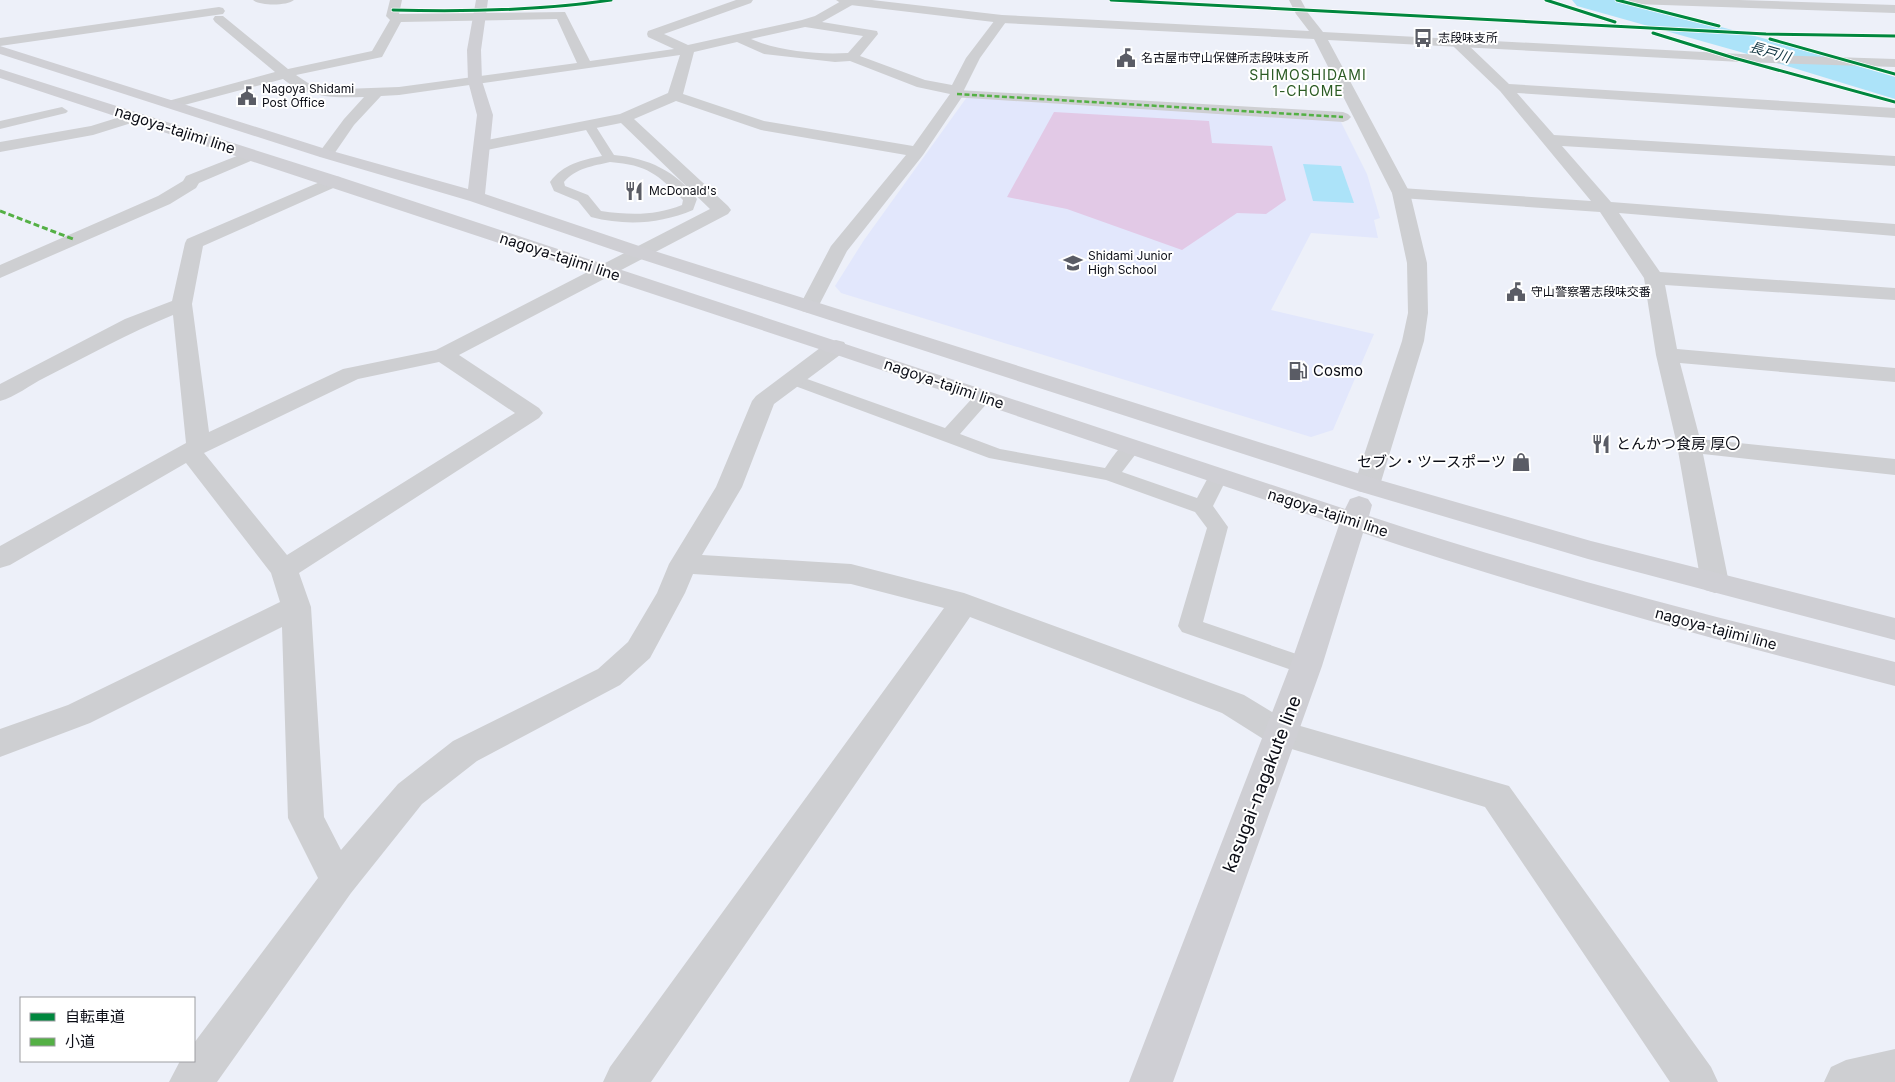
<svg xmlns="http://www.w3.org/2000/svg" width="1895" height="1082" viewBox="0 0 1895 1082" font-family="Inter,'Noto Sans JP',sans-serif">
	<style>
		.built { fill: #e2e7fc }
		.green { fill: #e2c9e6 }
		.water { fill: #ace3f9 }
		.lines { fill: none; stroke-linecap: round; stroke-linejoin: round }
		.river { fill: #ace3f9; fill-rule: evenodd }
		.service { fill: #cecfd2; fill-rule: evenodd }
		.pedestrian { fill: #cecfd2; fill-rule: evenodd }
		.minor { fill: #cecfd2; fill-rule: evenodd }
		.tertiary { fill: #cecfd2; fill-rule: evenodd }
		.secondary { fill: #cecfd2; fill-rule: evenodd }
		.primary { fill: #cfcfd4; fill-rule: evenodd }
		.quiet-far1 { stroke: #54b045; stroke-width: 2.5; stroke-dasharray: 5 2.5; stroke-linecap: butt }
		.quiet { stroke: #54b045; stroke-width: 3; stroke-dasharray: 6 3; stroke-linecap: butt }
		.cycleway-casing { stroke: #fff; stroke-width: 4.5 }
		.cycleway { stroke: #00873e; stroke-width: 3 }
		.labels { text-anchor: middle; stroke-width: 4; stroke-linejoin: round; paint-order: stroke }
		.far-poi-label { font-size: 12px; fill: #0b0d16; stroke: #fff; text-anchor: start }
		.far-water-label { font-size: 14px; font-style: italic; fill: #0f3440; stroke: #fff }
		.far-neighbourhood-label { font-size: 14px; letter-spacing: 1px; fill: #2b5b24; stroke: #fff }
		.street-label { font-size: 15px; fill: #0b0d16; stroke: #fff }
		.poi-label { font-size: 15px; fill: #0b0d16; stroke: #fff; text-anchor: start }
		.near-street-label { font-size: 18px; fill: #0b0d16; stroke: #fff }
	</style>
	<rect width="100%" height="100%" fill="#edf0f9"/>
	<path class="built" d="M967,97l365,22 9,3 26,52 13,44 -6,2 4,18 -67,-5 -40,77 103,24 -41,96 -22,7 -470,-144 -6,-7 29,-46z"/>
	<path class="green" d="M1054,112l155,9 3,22 60,3 14,54 -20,14 -29,-1 -55,37 -115,-41 -60,-12z"/>
	<path class="water" d="M1303,164l38,2 13,37 -41,-2z"/>
	<g class="lines">
		<path class="river" d="M1572,0h48l146,39 129,38v22l-151,-46 -167,-47z"/>
		<path class="service" d="M62,107l6,4 -2,2 -66,16v-8z
			M589,121l4,1 21,33c34,3 62,16 83,44l-4,11c-33,14 -67,16 -102,7l-13,-16 -24,-10 -4,-9c13,-18 32,-22 52,-26l-19,-31zM610,162c38,3 47,12 73,38l-1,5c-27,11 -53,10 -81,6l-13,-16 -23,-9 -1,-4c12,-14 29,-16 46,-20z
			M793,374l152,54 32,-35 6,-1 6,1 3,4 -3,4 -29,33 40,15 105,19c9,-12 17,-30 34,-26l3,4 -20,26 75,26 14,-26 7,-2 7,2 3,4 -15,30 15,21 -25,95 111,38 4,6 -4,6 -8,3 -124,-43 -4,-6 29,-98 -12,-16 -89,-32 -117,-22 -202,-75 -3,-4 3,-4z"/>
		<path class="pedestrian" d="M957,90l386,22 5,2 3,3 -3,3 -5,2 -391,-25 -2,-3 2,-3z"/>
		<path class="minor" d="M390,0h12l-3,14 166,-2 25,49 84,-12 -26,-12 -1,-3 1,-3 88,-31h17l-2,3 -87,31 24,11 114,-25 13,-4 28,-16h12l-1,4 -32,18 55,9 1,3 -18,22 65,24 27,5 14,-27 32,-42h8l2,3 -28,39 -16,32v4l-41,61 -76,96 -31,60 -7,2 -7,-2 -3,-4 32,-61 75,-91 -145,-25 -85,-29 -42,18 94,87 3,4 -3,4 -269,141 80,53 4,5 -4,5 -240,155 12,34 13,210 17,33 57,-66 55,-43 145,-72 30,-27 29,-49 12,-29 47,-77 36,-86 4,-5 72,-54 8,-2 8,2 3,5 -3,5 -70,52 -32,83 -40,68 149,9 113,29 280,102 46,28 219,63 202,281 7,15h-48l-185,-275 -217,-65 -46,-29 -252,-96 -319,465h-48l7,-15 334,-459 -93,-24 -158,-10 -8,19 -35,65 -30,27 -143,76 -55,43 -71,89 -134,189h-48l11,-21h14v-18l124,-165 -30,-60 -6,-191 -192,96 -90,34v-28l68,-24 212,-103 -9,-29 -85,-110 -176,102 -10,3v-22l186,-103 -13,-128c-44,18 -86,41 -129,63 -14,7 -29,19 -44,23v-17l125,-65 47,-18 13,-58 2,-4 147,-63 6,1 3,4 -3,4 -137,61 -11,58 17,128 134,-63 93,-19 274,-141 -89,-86 -139,28 -6,-2 -2,-3 2,-3 6,-2 138,-27 48,-21 12,-38 -281,40 -18,1 -27,29 -22,32h-12l-2,-3 26,-35 20,-22c-28,1 -58,1 -81,-18l-110,29 -5,-1 -2,-3 2,-3 107,-29 -60,-50 -2,-3 2,-3h8l65,53 84,-18 18,-31 -4,-4zM557,19l20,44 -178,24 -56,2 -32,-4 -15,-10 86,-18 19,-35zM805,27l58,9 -15,17c-29,2 -71,-2 -97,-14zM737,42l27,12 71,8 15,-1 67,26 33,7 -37,52 -149,-25 -81,-27 11,-42zM439,362l76,51 -228,142 -83,-102 154,-74z
			M1628,0h111l156,5v8l-261,-9z
			M219,7l4,1 2,3 -2,3 -223,32v-8z
			M1459,40l5,1 45,43 386,24v10l-378,-25 37,42 341,21v10l-333,-20 49,56 284,22v12l-276,-23 41,59 235,16v12l-230,-15 12,64 218,19v14l-215,-19 20,76 195,20v16l-192,-21 26,129 -4,7 -10,3 -10,-3 -4,-7 -24,-138 -21,-90 -12,-77 -44,-66 -199,-14 -6,-1 -3,-4 3,-4 6,-1 190,13 -91,-110 -46,-44 -2,-3z
			M136,112l5,2 3,3 -3,3 -48,15 -93,17v-10l91,-16z
			M252,150l6,2 2,3 -2,3 -59,25 -3,5 -26,16 -170,74v-13l158,-69 25,-15 3,-5z
			M1895,1049v33h-71l7,-15 15,-7z"/>
		<path class="tertiary" d="M836,0h36l130,15 307,16 -13,-17 -7,-14h12l7,13 15,19 418,22 154,5v8l-154,-5 -413,-22 82,153 17,70 1,50 -4,28 -44,144 -4,6 -9,2 -9,-2 -4,-6 48,-144 6,-28 -1,-50 -15,-70 -78,-154 -312,-16 -160,-19z"/>
		<path class="secondary" d="M253,0h41c-7,6 -34,6 -41,0z"/>
		<path class="primary" d="M476,0h12l-7,50 1,31 11,34 -8,79 160,54 731,231 215,62 304,77v22l-307,-81 -230,-68 -727,-235 -161,-55 -150,-44 -320,-103v-8l332,105 136,38 9,-74 -9,-34 -1,-31z
			M0,69l340,108 1005,332 5,-10 9,-3 9,3 4,6 -3,11c173,57 349,102 526,146v24c-179,-46 -357,-94 -532,-153l-41,133 -149,416h-44l161,-416 49,-141 -511,-173 -828,-274z"/>
		<path class="quiet-far1" d="M957,94l386,23"/>
		<path class="quiet" d="M0,211l73,28"/>
		<g class="cycleway-casing">
			<path id="cycleway" d="M1111,0l655,34 129,2
				M1546,0l69,22
				M1617,0l102,26
				M393,10c73,2 145,1 218,-10
				M1653,33l81,25 161,44
				M1770,39l125,35"/>
		</g>
		<use href="#cycleway" class="cycleway"/>
	</g>
	<defs>
		<g id="bus-bare" transform="scale(1.5)"><path d="M-5-6H5V4H4V6H2V4H-2V6H-4V4H-5ZM-3.5-4V0h7V-4ZM-3.5 1.2v1.5H-2V1.2ZM2 1.2v1.5H3.5V1.2Z" fill="#5a5c65" stroke="#fff" stroke-width="2.5" paint-order="stroke"/></g>
		<g id="civic-bare" transform="scale(1.5)"><path d="M-.6-6.5H3V-4.5H.6V-3L4-1V1h2V6H-6V1h2V-1L-.6-3ZM-1.2 2.5V6h2.4V2.5Z" fill="#5a5c65" stroke="#fff" stroke-width="2.5" paint-order="stroke"/></g>
		<g id="restaurant-bare" transform="scale(1.5)"><path d="M-5-6h1v4h1v-4h1v4h1v-4h1v5L-1.5 .5V6h-2V.5L-5-1ZM5-6V6H3V1.5H1.5Q1.5-4 5-6Z" fill="#5a5c65" stroke="#fff" stroke-width="2.5" paint-order="stroke"/></g>
		<g id="school-bare" transform="scale(1.5)"><path d="M0-5L7-2L0 1L-7-2ZM-4 1L0 2.5L4 1V4Q0 6-4 4Z" fill="#5a5c65" stroke="#fff" stroke-width="2.5" paint-order="stroke"/></g>
		<g id="fuel-bare" transform="scale(1.5)"><path d="M-5.5-6h7V0h2V4h1.3V-2.5L3-4.5l.8-.8L6-3V5H2.5V1h-1V6h-7ZM-4.2-4.7v3.2H.2V-4.7Z" fill="#5a5c65" stroke="#fff" stroke-width="2.5" paint-order="stroke"/></g>
		<g id="shop-bare" transform="scale(1.5)"><path d="M-5-2.5h2.3a2.7 3.5 0 0 1 5.4 0H5L5.5 6h-11ZM-1.5-2.5h3a1.5 2.3 0 0 0-3 0Z" fill="#5a5c65" stroke="#fff" stroke-width="2.5" paint-order="stroke"/></g>
	</defs>
	<g fill-rule="evenodd">
		<use href="#bus-bare" x="1423" y="38"/>
		<use href="#civic-bare" x="1126" y="58"/>
		<use href="#civic-bare" x="247" y="96"/>
		<use href="#restaurant-bare" x="634" y="191"/>
		<use href="#school-bare" x="1073" y="263"/>
		<use href="#civic-bare" x="1516" y="292"/>
		<use href="#fuel-bare" x="1298" y="371"/>
		<use href="#restaurant-bare" x="1601" y="444"/>
		<use href="#shop-bare" x="1521" y="462"/>
	</g>
	<g class="labels">
		<g class="far-poi-label">
			<text x="1438" y="42">志段味支所</text>
			<text x="1141" y="62">名古屋市守山保健所志段味支所</text>
			<text x="262" y="93">Nagoya Shidami<tspan x="262" dy="14">Post Office</tspan></text>
			<text x="649" y="195">McDonald's</text>
			<text x="1088" y="260">Shidami Junior<tspan x="1088" dy="14">High School</tspan></text>
			<text x="1531" y="296">守山警察署志段味交番</text>
		</g>
		<g class="far-water-label">
			<text transform="translate(1770 52) rotate(16)" y="5">長戸川</text>
		</g>
		<g class="far-neighbourhood-label">
			<text x="1308" y="80">SHIMOSHIDAMI<tspan x="1308" dy="16">1-CHOME</tspan></text>
		</g>
		<g class="street-label">
			<text transform="translate(175 130) rotate(18)" y="5">nagoya-tajimi line</text>
			<text transform="translate(560 257) rotate(18)" y="5">nagoya-tajimi line</text>
			<text transform="translate(944 384) rotate(19)" y="5">nagoya-tajimi line</text>
			<text transform="translate(1328 513) rotate(18)" y="5">nagoya-tajimi line</text>
			<text transform="translate(1716 629) rotate(15)" y="5">nagoya-tajimi line</text>
		</g>
		<g class="poi-label">
			<text x="1313" y="376">Cosmo</text>
			<text x="1616" y="449">とんかつ食房 厚〇</text>
			<text x="1506" y="467" text-anchor="end">セブン・ツースポーツ</text>
		</g>
		<g class="near-street-label">
			<text transform="translate(1262 784) rotate(-69)" y="6">kasugai-nagakute line</text>
		</g>
	</g>
	<rect x="20" y="997" width="175" height="65" fill="#ffffff" stroke="#9d9ea2"/>
	<rect x="30" y="1013" width="25" height="8" fill="#00873e" stroke="#9d9ea2"/>
	<text x="65" y="1022" font-size="15" fill="#0b0d16">自転車道</text>
	<rect x="30" y="1038" width="25" height="8" fill="#54b045" stroke="#9d9ea2"/>
	<text x="65" y="1047" font-size="15" fill="#0b0d16">小道</text>
</svg>
